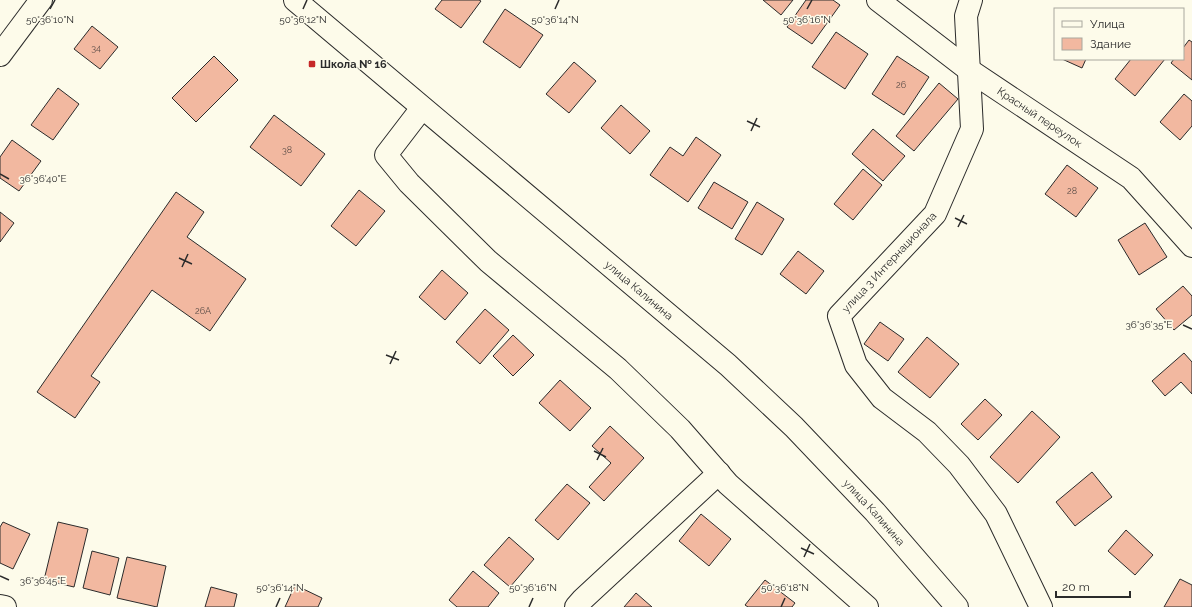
<svg xmlns="http://www.w3.org/2000/svg" width="1192" height="607" viewBox="0 0 1192 607" font-family="Raleway,sans-serif">
	<style>
		.building { fill: #f2b8a0; stroke: #2b2b2b }
		.lines { fill: none; stroke-linecap: round; stroke-linejoin: round }
		.minor-casing { stroke: #2b2b2b; stroke-width: 24 }
		.major-casing { stroke: #2b2b2b; stroke-width: 24 }
		.minor { stroke: #fdfbea; stroke-width: 22 }
		.major { stroke: #fdfbea; stroke-width: 22 }
		.ticks { fill: none; stroke: #2b2b2b; stroke-width: 1.5 }
		.poi-dot { fill: #c62828; stroke: #fdfbea; stroke-width: 1.5 }
		.labels { text-anchor: middle; stroke-width: 3; stroke-linejoin: round; paint-order: stroke }
		.number-label { font-size: 9px; fill: #5d4e48 }
		.poi-label { font-size: 11px; font-weight: bold; fill: #2b2b2b; stroke: #fdfbea; text-anchor: start }
		.street-label { font-size: 11px; fill: #2b2b2b; stroke: #fdfbea }
		.ticks-label { font-size: 10px; text-anchor: middle; fill: #2b2b2b; stroke: #fdfbea; stroke-width: 3; stroke-linejoin: round; paint-order: stroke }
	</style>
	<rect width="100%" height="100%" fill="#fdfbea"/>
	<path class="building" d="M442,0h37l2,1 -20,27 -26,-19z
		M763,0h30l-12,15z
		M806,0h27l7,5 -28,39 -25,-17z
		M505,9l38,26 -23,33 -37,-26z
		M92,26l26,21 -18,22 -26,-20z
		M836,32l32,22 -23,35 -33,-22z
		M1189,40l3,2v38l-21,-17 3,-4h9v-11z
		M214,56l24,24 -42,42 -24,-24z
		M897,56l32,21 -25,38 -32,-21z
		M1062,59h24l-4,9z
		M1131,59h34l-30,37 -20,-17z
		M574,62l22,19 -27,32 -23,-19z
		M939,83l19,16 -44,52 -18,-15z
		M58,88l21,16 -26,36 -22,-15z
		M1184,94l8,7v25l-12,14 -20,-18z
		M621,105l29,26 -20,23 -29,-26z
		M274,115l51,39 -24,32 -51,-39z
		M873,129l32,27 -22,25 -31,-27z
		M696,137l25,18 -33,47 -38,-27 20,-28 13,9z
		M12,140l29,21 -22,30 -19,-13v-21z
		M1067,165l31,23 -22,29 -31,-23z
		M863,169l19,16 -29,35 -19,-16z
		M714,182l34,20 -16,27 -34,-21z
		M359,190l26,21 -29,35 -25,-20z
		M176,192l28,20 -17,25 59,42 -36,52 -58,-41 -61,86 9,6 -25,36 -38,-26z
		M757,202l27,17 -22,36 -27,-16z
		M0,212l14,11 -14,19z
		M1145,223l22,34 -28,18 -21,-35z
		M798,251l26,20 -18,23 -26,-20z
		M442,270l26,23 -23,27 -26,-23z
		M1183,286l9,10v19l-18,15 -18,-21z
		M485,309l24,21 -29,34 -24,-22z
		M880,322l24,17 -16,22 -24,-17z
		M513,335l21,20 -21,21 -20,-20z
		M927,337l32,27 -29,34 -32,-26z
		M1184,353l8,9v32l-11,-12 -16,14 -13,-15z
		M560,380l31,28 -21,23 -31,-28z
		M985,399l17,16 -24,25 -17,-16z
		M1032,411l28,26 -42,46 -28,-26z
		M610,426l34,32 -40,43 -15,-14 22,-24 -19,-17z
		M1092,472l20,25 -37,29 -19,-24z
		M567,484l23,19 -32,37 -23,-20z
		M701,514l30,25 -22,27 -30,-25z
		M3,522l27,12 -17,35 -13,-6v-36z
		M58,522l30,7 -14,58 -30,-7z
		M1126,530l27,25 -18,20 -27,-24z
		M509,537l25,22 -24,28 -26,-22z
		M92,551l27,7 -9,37 -27,-7z
		M127,557l39,9 -9,41 -40,-9z
		M473,571l26,22 -11,14h-31l-8,-7z
		M1180,579l12,6v22h-28z
		M765,580l30,23 -3,4h-44l-3,-2z
		M295,585l27,13 -4,9h-33z
		M211,587l26,7 -3,13h-29z
		M636,593l16,14h-28z"/>
	<g class="lines">
		<g class="minor-casing">
			<g id="minor">
				<path id="s1" d="M878,0l91,70 162,108 61,68"/>
				<path d="M971,0l-5,16 6,113 -37,85 -96,102 17,49 26,33 45,34 32,33 37,49 45,93"/>
				<path d="M0,55l41,-55"/>
				<path d="M422,108l-36,47 23,28 79,78 130,108 62,60 48,55 139,123"/>
				<path d="M0,606l5,1"/>
				<path d="M576,607l7,-8 136,-126"/>
			</g>
		</g>
		<g class="major-casing">
			<g id="major">
				<path id="s2" d="M295,0l433,365 66,62 81,85 82,95"/>
			</g>
		</g>
		<use href="#minor" class="minor"/>
		<use href="#major" class="major"/>
	</g>
	<path class="ticks" d="M50,9l5,-9M303,9l4,-9M555,9l4,-9M807,9l5,-9M747,121l13,6M751,131l6,-13M0,174l9,5M955,218l12,6M958,227l6,-12M179,258l13,6M182,267l6,-13M1183,325l9,4M386,355l13,5M390,364l6,-13M594,451l12,6M597,460l6,-12M801,548l13,6M804,557l6,-13M0,576l9,4M276,607l4,-9M529,607l4,-9M781,607l4,-9"/>
	<rect class="poi-dot" x="308" y="60" width="8" height="8" rx="2"/>
	<g class="labels">
		<g class="number-label">
			<text x="96" y="51">34</text>
			<text x="901" y="88">26</text>
			<text x="287" y="153">38</text>
			<text x="1072" y="194">28</text>
			<text x="203" y="314">26А</text>
		</g>
		<g class="poi-label">
			<text x="320" y="68">Школа № 16</text>
		</g>
		<g class="street-label">
			<text dy="4" stroke="none"><textPath href="#s1" startOffset="200">Красный переулок</textPath></text>
			<text transform="translate(889 262) rotate(-47)" y="4">улица 3 Интернационала</text>
			<text dy="4" stroke="none"><textPath href="#s2" startOffset="450">улица Калинина</textPath></text>
			<text dy="4" stroke="none"><textPath href="#s2" startOffset="774">улица Калинина</textPath></text>
		</g>
	</g>
	<g class="ticks-label">
		<text x="50" y="23">50°36'10"N</text>
		<text x="303" y="23">50°36'12"N</text>
		<text x="555" y="23">50°36'14"N</text>
		<text x="807" y="23">50°36'16"N</text>
		<text x="43" y="182">36°36'40"E</text>
		<text x="1149" y="328">36°36'35"E</text>
		<text x="43" y="584">36°36'45"E</text>
		<text x="280" y="591">50°36'14"N</text>
		<text x="533" y="591">50°36'16"N</text>
		<text x="785" y="591">50°36'18"N</text>
	</g>
	<rect x="1054" y="8" width="130" height="52" fill="#fdfbea" stroke="#a9a89e"/>
	<rect x="1062" y="21" width="20" height="6" fill="#fdfbea" stroke="#a9a89e"/>
	<text x="1090" y="28" font-size="12" fill="#2b2b2b">Улица</text>
	<rect x="1062" y="38" width="20" height="12" fill="#f2b8a0" stroke="#a9a89e"/>
	<text x="1090" y="48" font-size="12" fill="#2b2b2b">Здание</text>
	<path d="M1056 591v6h74v-6" fill="none" stroke="#2b2b2b" stroke-width="2"/>
	<text x="1062" y="591" font-size="12" fill="#2b2b2b" stroke="#fdfbea" stroke-width="3" paint-order="stroke">20 m</text>
</svg>
